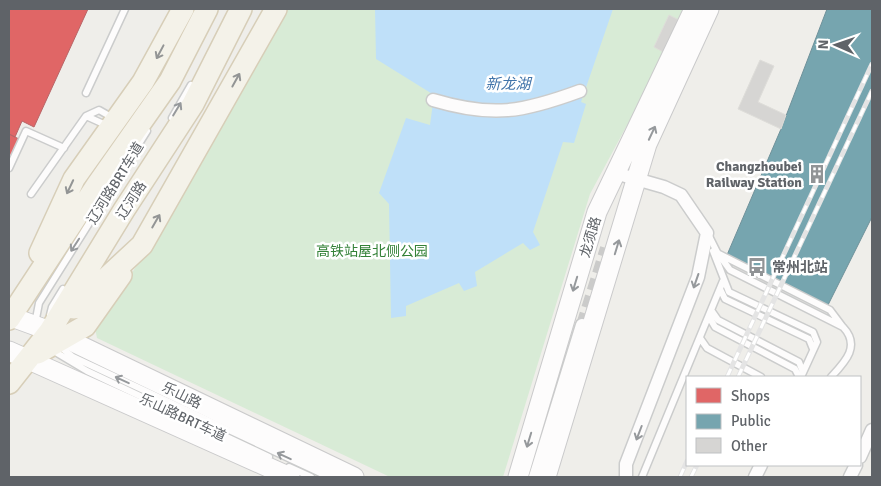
<svg xmlns="http://www.w3.org/2000/svg" width="881" height="486" viewBox="0 0 881 486" font-family="Signika,'Noto Sans SC',sans-serif">
	<style>
		.green { fill: #d8ebd6 }
		.water { fill: #bfe0f9 }
		.shops { fill: #e06666; stroke: #b96567 }
		.public { fill: #76a5af; stroke: #6f919a }
		.building { fill: #d6d5d3; stroke: #deddd9 }
		.lines { fill: none; stroke-linecap: round; stroke-linejoin: round }
		.street-tunnel { stroke: #cbcbca; stroke-width: 12; stroke-dasharray: 12 6; stroke-linecap: butt }
		.lane-casing { stroke: #cbcccc; stroke-width: 9 }
		.street-casing { stroke: #cbcccc; stroke-width: 15 }
		.secondary-casing { stroke: #cacacb; stroke-width: 21 }
		.primary-casing { stroke: #d7ceb8; stroke-width: 24 }
		.lane { stroke: #fdfcfc; stroke-width: 6 }
		.street { stroke: #fdfcfc; stroke-width: 12 }
		.secondary { stroke: #fdfcfc; stroke-width: 19 }
		.primary { stroke: #f4f2e9; stroke-width: 21 }
		.rail-casing { stroke: #e4e4e4; stroke-width: 5 }
		.rail { stroke: #fff; stroke-width: 3; stroke-dasharray: 9; stroke-linecap: butt }
		.oneway { stroke: #939595 }
		.oneway2 { stroke: #96999c }
		.labels { text-anchor: middle; stroke-width: 5; stroke-linejoin: round; paint-order: stroke }
		.poi-label { font-size: 14px; font-weight: bold; fill: #5f6368; stroke: #fff; text-anchor: end }
		.street-label { font-size: 14px; fill: #5f6368; stroke: #fff }
		.park-label { font-size: 14px; fill: #348238; stroke: #fff }
		.water-label { font-size: 15px; font-style: italic; fill: #4174aa; stroke: #fff }
	</style>
	<rect width="100%" height="100%" fill="#efeeea"/>
	<path class="green" d="M286,9h397l-50,105 -43,80 -87,283h-113l-293,-139 -2,-10c71,-103 133,-209 191,-319z"/>
	<path class="water" d="M375,9h238l-32,93 5,2 -12,39 -11,-1 -30,90 7,13 -10,5 -7,-7 -48,29 2,14 -13,5 -5,-8 -53,23v10l-15,2 -2,-114 -10,-11 27,-75 24,7 4,-30 -58,-36z"/>
	<path class="shops" d="M9,9h79l-54,118 -12,-6 -7,16 -6,-3z
		M9,134l10,5 -10,22z"/>
	<path class="public" d="M827,9h45v208l-44,88 -101,-50 54,-126z"/>
	<path class="building" d="M669,15l12,6 -16,32 -11,-6z
		M760,60l14,6 -16,36 28,13 -5,14 -43,-20z"/>
	<g class="lines">
		<path class="street-tunnel" d="M582,325l24,-77"/>
		<g class="lane-casing">
			<path id="lane" d="M86,93l39,-84
				M86,116l22,10
				M172,118l19,-33
				M9,168l17,-37 38,17
				M31,194l55,-78 13,-6 14,8
				M708,234l9,18 13,18 113,57c18,19 2,35 -12,50
				M713,251l16,41 84,40 4,10 -16,35
				M719,254l111,56 12,16
				M723,281l-12,29 7,10 81,42 4,10
				M720,289l5,10 84,40 4,10
				M50,315l2,-8 11,-18
				M709,317l6,10 80,42 4,8
				M35,324l4,-21 108,-172
				M700,338l7,10 54,29
				M58,345l15,12 256,120
				M52,350l35,21 182,86
				M289,467l22,10
				M642,477l69,-167"/>
		</g>
		<g class="street-casing">
			<path id="street" d="M433,100c60,18 90,12 147,-9
				M615,173l49,14 17,8 26,38 -9,44 -72,187v13
				M860,457l12,-27
				M535,477l47,-152
				M755,477l6,-12
				M850,477l6,-12"/>
		</g>
		<g class="secondary-casing">
			<path id="secondary" d="M9,316l41,15 304,146
				M9,351l281,126
				M518,477l79,-265 97,-203
				M546,477l101,-333 62,-135"/>
		</g>
		<g class="primary-casing">
			<path id="primary" d="M40,253l34,-74 69,-97 40,-73
				M74,308l68,-63 134,-236
				M9,319l88,-134 73,-104 37,-72
				M38,353l47,-27 36,-51
				M9,383l41,-52 74,-121 69,-106 48,-95"/>
		</g>
		<use href="#lane" class="lane"/>
		<use href="#street" class="street"/>
		<use href="#secondary" class="secondary"/>
		<use href="#primary" class="primary"/>
		<g class="rail-casing">
			<path id="rail" d="M727,377l145,-313
				M738,377l134,-286
				M680,477l7,-16
				M691,477l6,-12"/>
		</g>
		<use href="#rail" class="rail"/>
	</g>
	<defs><path id="oneway-shaft" d="M-6 0H5M1.5-3L5.5 0L1.5 3" fill="none" stroke-width="1.6" stroke-linecap="round" stroke-linejoin="round" transform="scale(1.25)"/></defs>
	<g class="oneway">
		<use href="#oneway-shaft" transform="translate(160 52) rotate(118)"/>
		<use href="#oneway-shaft" transform="translate(236 80) rotate(-61)"/>
		<use href="#oneway-shaft" transform="translate(70 187) rotate(115)"/>
		<use href="#oneway-shaft" transform="translate(156 221) rotate(-60)"/>
	</g>
	<g class="oneway2">
		<use href="#oneway-shaft" transform="translate(177 109) rotate(-59)"/>
		<use href="#oneway-shaft" transform="translate(652 133) rotate(-65)"/>
		<use href="#oneway-shaft" transform="translate(75 245) rotate(123)"/>
		<use href="#oneway-shaft" transform="translate(617 247) rotate(-73)"/>
		<use href="#oneway-shaft" transform="translate(696 281) rotate(109)"/>
		<use href="#oneway-shaft" transform="translate(575 284) rotate(107)"/>
		<use href="#oneway-shaft" transform="translate(122 380) rotate(-155)"/>
		<use href="#oneway-shaft" transform="translate(639 433) rotate(111)"/>
		<use href="#oneway-shaft" transform="translate(529 440) rotate(107)"/>
		<use href="#oneway-shaft" transform="translate(284 456) rotate(-155)"/>
	</g>
	<defs>
		<g id="building-bare" transform="scale(1.5)"><path d="M-4-6H4V6H1V3H-1V6H-4ZM-2.5-4.3h1.7v1.8h-1.7ZM.8-4.3h1.7v1.8H.8ZM-2.5-1h1.7V.8h-1.7ZM.8-1h1.7V.8H.8Z" fill="#919496" stroke="#fff" stroke-width="2.5" paint-order="stroke"/></g>
		<g id="bus-bare" transform="scale(1.5)"><path d="M-5-6H5V4H4V6H2V4H-2V6H-4V4H-5ZM-3.5-4V0h7V-4ZM-3.5 1.2v1.5H-2V1.2ZM2 1.2v1.5H3.5V1.2Z" fill="#919496" stroke="#fff" stroke-width="2.5" paint-order="stroke"/></g>
	</defs>
	<g fill-rule="evenodd">
		<use href="#building-bare" x="817" y="174"/>
		<use href="#bus-bare" x="757" y="267"/>
	</g>
	<g class="labels">
		<g class="poi-label">
			<text x="802" y="171">Changzhoubei<tspan x="802" dy="16">Railway Station</tspan></text>
			<text x="772" y="272" text-anchor="start">常州北站</text>
		</g>
		<g class="street-label">
			<text transform="translate(115 183) rotate(-58)" y="5">辽河路BRT车道</text>
			<text transform="translate(131 200) rotate(-57)" y="5">辽河路</text>
			<text transform="translate(590 237) rotate(-73)" y="5">龙须路</text>
			<text transform="translate(182 395) rotate(26)" y="5">乐山路</text>
			<text transform="translate(183 417) rotate(25)" y="5">乐山路BRT车道</text>
		</g>
		<g class="park-label">
			<text x="372" y="256">高铁站屋北侧公园</text>
		</g>
		<g class="water-label">
			<text x="508" y="89">新龙湖</text>
		</g>
	</g>
	<rect width="881" height="486" fill="none" stroke="#5f6368" stroke-width="20"/>
	<rect x="686" y="376" width="175" height="90" fill="#ffffff" stroke="#bfc1c3"/>
	<rect x="696" y="388" width="25" height="15" fill="#e06666" stroke="#bfc1c3"/>
	<text x="731" y="401" font-size="15" fill="#5f6368">Shops</text>
	<rect x="696" y="414" width="25" height="15" fill="#76a5af" stroke="#bfc1c3"/>
	<text x="731" y="426" font-size="15" fill="#5f6368">Public</text>
	<rect x="696" y="438" width="25" height="15" fill="#d6d5d3" stroke="#bfc1c3"/>
	<text x="731" y="451" font-size="15" fill="#5f6368">Other</text>
	<g transform="translate(836 45) rotate(272)" stroke="#ffffff" stroke-width="4" paint-order="stroke">
	<path d="M0-4L9 19L0 12L-9 19Z" fill="#5f6368"/>
	<text y="-8" font-size="14" font-weight="bold" text-anchor="middle" fill="#5f6368">N</text>
	</g>
</svg>
